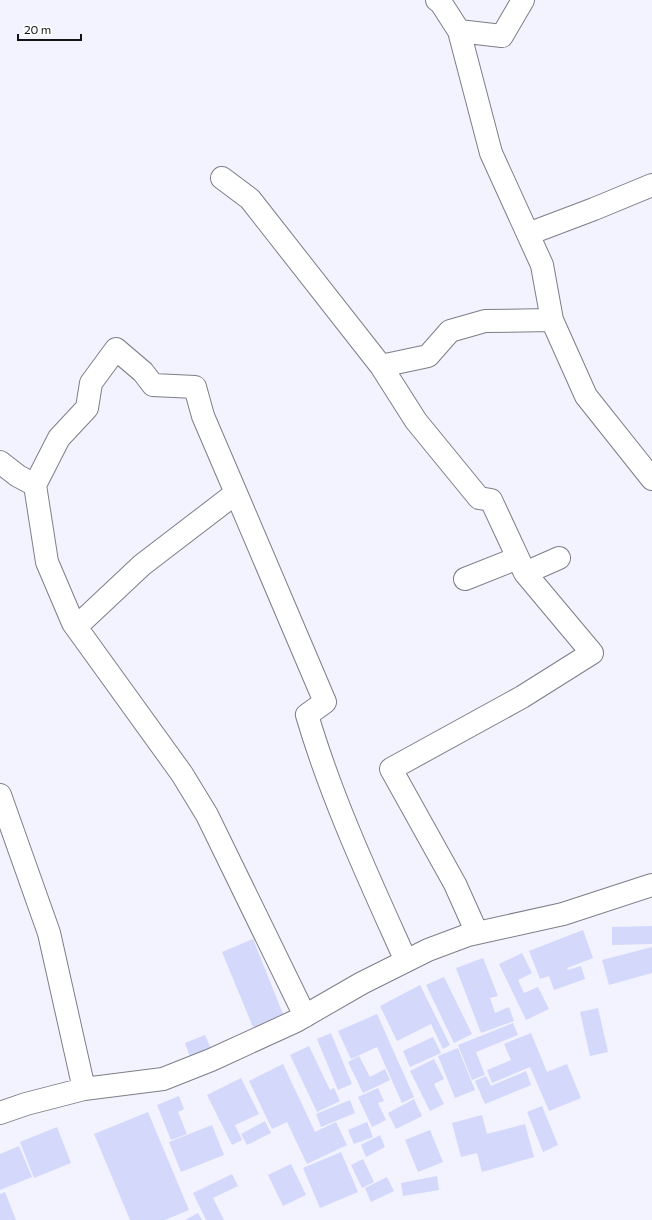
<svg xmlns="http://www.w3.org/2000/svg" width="652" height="1220" viewBox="0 0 652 1220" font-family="Commissioner,sans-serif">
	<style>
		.building { fill: #d4d8fb }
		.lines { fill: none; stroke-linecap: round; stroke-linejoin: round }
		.minor-casing { stroke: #7d7e88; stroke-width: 24 }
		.minor { stroke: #fff; stroke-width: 22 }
	</style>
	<rect width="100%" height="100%" fill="#f2f3ff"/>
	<path class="building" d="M652,926v18l-40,1v-18z
		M583,930l10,28 -26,10 1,2 13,-4 4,13 -31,11 -5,-14 -9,3 -11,-28z
		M253,939l30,75 -30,13 -31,-75z
		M652,947v26l-43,12 -7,-25z
		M522,953l10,20 -14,7 6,13 14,-6 11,22 -23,11 -27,-56z
		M483,958l15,38 -8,2 5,15 14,-6 5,14 -33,12 -25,-65z
		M444,977l28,57 -18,9 -28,-58z
		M420,985l30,60 -7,4 -12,-25 -34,17 -17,-35z
		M598,1008l10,44 -18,4 -10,-44z
		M377,1014l37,83 -12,6 -25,-56 -26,12 -13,-28z
		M513,1023l5,12 -42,17 9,23 -13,5 -14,-35z
		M331,1033l21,51 -14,6 -21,-51z
		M531,1033l16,39 20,-8 14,34 -32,13 -19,-44 -38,16 -5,-13 24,-10 -7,-16z
		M205,1035l6,14 -21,8 -5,-14z
		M433,1037l8,16 -31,14 -7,-16z
		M309,1046l21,44 4,-2 6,13 -23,11 -27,-57z
		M458,1048l17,42 -20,8 -17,-42z
		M359,1056l11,21 15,-8 5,11 -27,13 -15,-31z
		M434,1059l10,20 -10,5 10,20 -14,7 -20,-40z
		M283,1064l32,68 21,-10 11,23 -40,19 -20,-42 -15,7 -23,-48z
		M526,1071l5,14 -46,19 -10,-23 11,-5 5,10z
		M241,1078l18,36 -24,11 7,15 -10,5 -25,-50z
		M378,1088l6,13 -6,2 8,17 -14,7 -14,-30z
		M179,1096l5,13 -6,3 9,22 -16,6 -14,-35z
		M414,1099l8,17 -26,13 -8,-16z
		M350,1100l5,13 -34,14 -5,-13z
		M542,1106l16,39 -15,7 -16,-40z
		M148,1112l41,98 -24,10h-35l-36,-86z
		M482,1115l5,19 38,-10 9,33 -52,15 -5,-19 -16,4 -9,-34z
		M265,1121l6,12 -24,12 -6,-11z
		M367,1122l6,15 -19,7 -6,-14z
		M212,1125l12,30 -43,17 -12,-30z
		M57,1127l14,36 -37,15 -14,-36z
		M430,1130l13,32 -25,10 -13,-32z
		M380,1135l5,12 -19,10 -5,-12z
		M19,1146l13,31 -32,13v-36z
		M341,1152l17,40 -38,16 -17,-40z
		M363,1159l11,23 -12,6 -11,-23z
		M291,1164l15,31 -23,11 -15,-31z
		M232,1174l6,12 -25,12 11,22h-18l-13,-27z
		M437,1176l2,14 -36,6 -2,-13z
		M387,1177l7,14 -23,11 -6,-14z
		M5,1192l11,28h-16v-26z
		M198,1213l4,7h-17z"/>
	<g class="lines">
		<g class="minor-casing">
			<path id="minor" d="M437,0l4,3 18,28 32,122 51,112 10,55 34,76 66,83
				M459,31l43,5 21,-36
				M222,178l28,21 131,167 47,-10 22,-25 35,-10 67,-1
				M528,234l66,-25 58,-24
				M381,366l35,55 63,77 12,2 34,73 34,-15
				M0,462l18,14 17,9 12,77 26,61 109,151 25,41 98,201
				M35,485l24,-47 28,-30 4,-25 25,-34 27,23 10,13 42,2 8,29 33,77
				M465,579l53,-21
				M76,627l66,-62 94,-72 89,209 -18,13c25,85 63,166 99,246
				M0,795l49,138 35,156
				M477,933l-22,-49 -64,-115 131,-72 70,-44 -67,-80
				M0,1113l26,-9 58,-15 79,-10 48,-19 85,-39 66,-38 66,-33 40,-15 95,-21 89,-29"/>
		</g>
		<use href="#minor" class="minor"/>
	</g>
	<path d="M18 34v6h63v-6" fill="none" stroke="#121316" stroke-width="2"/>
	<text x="24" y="34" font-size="12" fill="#121316" stroke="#ffffff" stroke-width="3" paint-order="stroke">20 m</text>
</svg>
